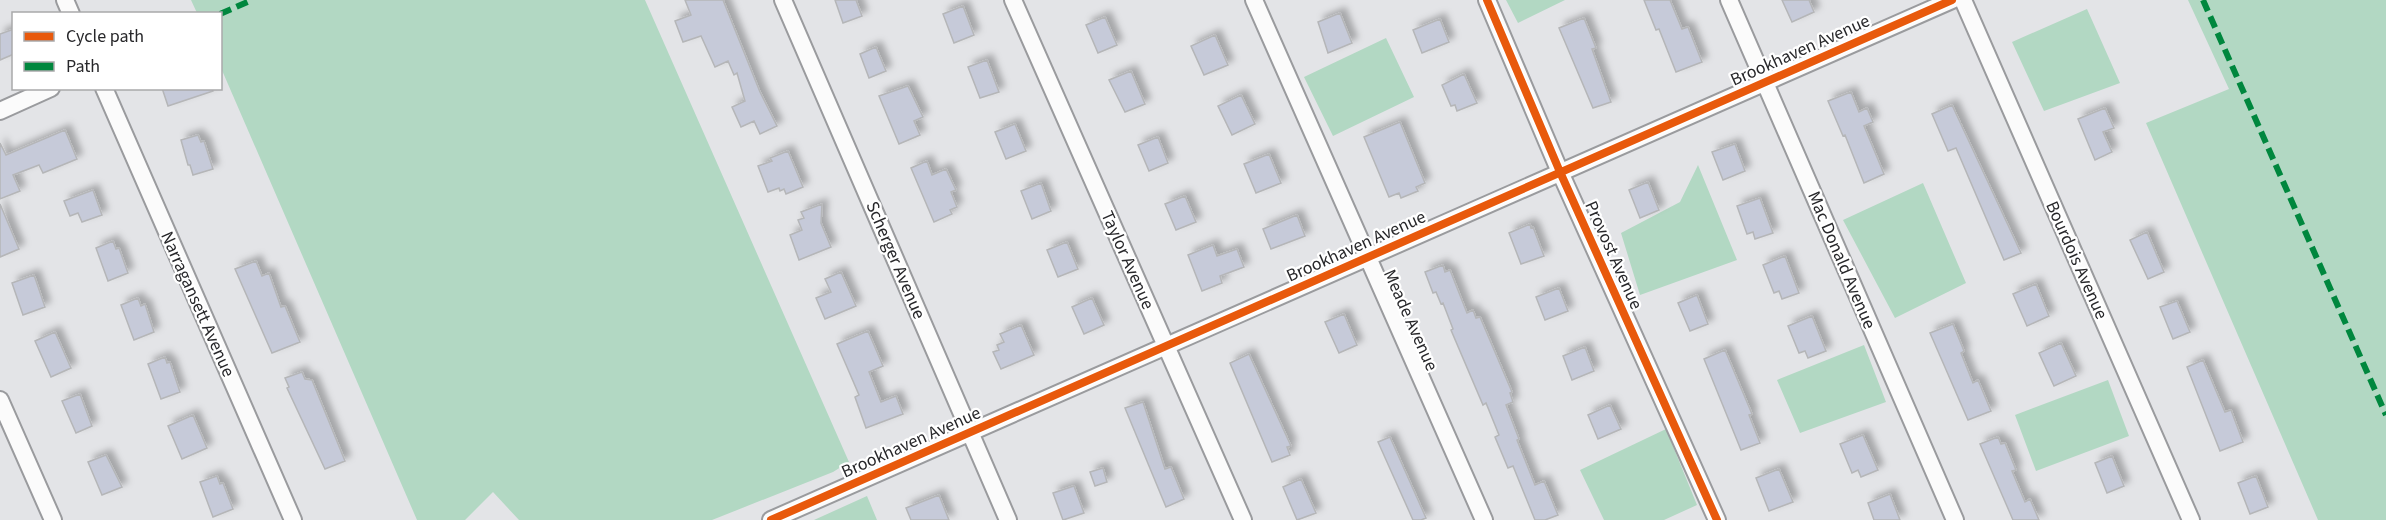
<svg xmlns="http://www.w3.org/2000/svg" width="2386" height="520" viewBox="0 0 2386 520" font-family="'Source Sans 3',sans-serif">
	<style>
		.green { fill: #b2d8c3 }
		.building { fill: #c6cad9; stroke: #b5b6b8; stroke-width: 1.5; filter: url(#shadow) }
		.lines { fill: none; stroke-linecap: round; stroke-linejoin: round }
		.street-casing { stroke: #9a9b9e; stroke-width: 20 }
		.street { stroke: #fbfbfb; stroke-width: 16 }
		.quiet { stroke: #00873e; stroke-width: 6; stroke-dasharray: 12 6; stroke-linecap: butt }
		.cycleway-casing { stroke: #fff; stroke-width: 11 }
		.cycleway { stroke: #e8590c; stroke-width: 8 }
		.labels { text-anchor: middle; stroke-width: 4.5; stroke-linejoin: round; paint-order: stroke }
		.street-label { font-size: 18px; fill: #27272a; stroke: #fff }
	</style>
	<defs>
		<filter id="shadow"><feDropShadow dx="5.5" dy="-5.5" stdDeviation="3" flood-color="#0004"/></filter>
	</defs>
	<rect width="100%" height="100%" fill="#e3e4e7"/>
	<path class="green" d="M191,0h454l204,462 -16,10 -121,48h-193l-26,-28 -28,28h-48l-196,-452 -1,-54 -23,-1z
		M1506,0h59l-47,23z
		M2188,0h198v520h-68l-172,-397 83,-34z
		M2087,9l33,74 -76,28 -32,-69z
		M1386,38l28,59 -81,39 -29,-59z
		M1698,165l39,95 -97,35 -19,-62 59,-31z
		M1923,183l43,100 -71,35 -52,-98z
		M1864,345l22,57 -86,31 -23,-53z
		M2108,380l21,56 -93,35 -21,-56z
		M1666,429l31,76 -33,15h-60l-24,-50z
		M867,496l10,24h-63z"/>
	<path class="building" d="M685,0h38l37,92 17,34 -17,8 -6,-13 -13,6 -9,-20 13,-6 -8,-28 -3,2 -6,-14 -13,6 -14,-31 -18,6 -8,-21 16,-6z
		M835,0h21l6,16 -19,7z
		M1644,0h26l12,29 6,-2 14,35 -26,10 -17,-43 -3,1z
		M1782,0h27l5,12 -22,10z
		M963,6l11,29 -20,8 -11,-29z
		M1340,13l12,30 -24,10 -10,-31z
		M1105,17l12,28 -19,8 -12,-28z
		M1584,18l12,30 -4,1 19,53 -18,6 -34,-80z
		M1440,19l9,23 -27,11 -9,-23z
		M14,29v25l-14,6v-26z
		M1215,35l13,30 -24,10 -13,-29z
		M876,47l10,24 -17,7 -9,-24z
		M987,60l12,32 -19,6 -12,-31z
		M1131,71l14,33 -20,8 -16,-32z
		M1464,74l13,29 -20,8 -2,-6 -4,1 -9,-21z
		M908,86l15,31 -9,4 6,14 -21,9 -20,-48z
		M162,88h50l1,3 -45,15z
		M1851,92l8,20 8,-4 6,14 -9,4 20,48 -20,9 -19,-48 -2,1 -15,-35z
		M1241,95l14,29 -23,11 -14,-29z
		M1952,105l69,148 -17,7 -48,-112 -8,3 -16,-37z
		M2105,108l9,20 -11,4 9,20 -17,8 -17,-41z
		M1400,122l25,61 -9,4 2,4 -17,7 -2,-5 -10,4 -25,-60z
		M1015,124l11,27 -20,8 -11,-27z
		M65,130l12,29 -34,14 -4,-8 -26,10 7,16 -20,8v-56l6,12z
		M198,135l3,7 3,-1 9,28 -20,6 -3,-10h-2l-7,-25z
		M1158,137l10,26 -19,8 -11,-26z
		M1735,144l10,27 -22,9 -11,-28z
		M788,151l15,36 -17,7 -2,-5 -4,2 -1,-3 -11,4 -10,-26 14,-5 -2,-3z
		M1269,154l12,29 -25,10 -12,-29z
		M927,161l5,14 14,-6 10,21 -5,2 6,15 -7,3 2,4 -18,8 -23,-54z
		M1648,182l11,28 -19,8 -11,-28z
		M1041,183l10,28 -19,8 -11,-28z
		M93,190l9,25 -20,7 -4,-9 -8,3 -6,-15z
		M1185,196l11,26 -20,8 -11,-26z
		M1760,198l13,35 -18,6 -2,-7 -6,2 -10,-28z
		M0,204l19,45 -19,8z
		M822,204l-1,19 10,24 -32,13 -9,-25 12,-5 -4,-10 6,-2 -3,-6z
		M1297,215l8,21 -34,13 -8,-20z
		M1530,224l1,4 2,-1 11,29 -23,8 -12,-31z
		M2147,232l17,40 -16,7 -18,-39z
		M113,241l3,8 3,-1 9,25 -20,8 -12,-33z
		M1067,242l11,27 -20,8 -11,-27z
		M1213,245l4,11 20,-7 7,18 -24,9 2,7 -20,8 -14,-36z
		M1785,256l14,37 -17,6 -3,-8 -5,2 -11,-28z
		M256,261l6,15 7,-3 12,34 4,-1 15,36 -28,11 -37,-84z
		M1443,265l2,7 5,-2 17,43 6,-3 3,8 4,-1 32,75 -2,1 3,9 -7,3 13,34 -2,1 18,45 9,-4 14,34 -13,5h-10l-22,-54 -5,2 -13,-31 4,-2 -13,-32 -3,2 -32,-75 2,-1 -10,-26 -2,1 -5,-12 -3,1 -8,-21z
		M841,272l15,34 -31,13 -9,-21 15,-6 -6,-13z
		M34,275l11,32 -22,8 -11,-32z
		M2036,284l13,32 -22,10 -14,-32z
		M1559,288l9,23 -23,9 -9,-23z
		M1697,295l11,29 -18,7 -12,-28z
		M138,298l3,8 4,-2 9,28 -20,8 -13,-35z
		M1092,298l12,27 -20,9 -12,-27z
		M2177,301l13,31 -17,7 -13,-32z
		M1344,314l13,31 -18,8 -14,-31z
		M1812,316l14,35 -18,7 -3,-7 -6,2 -11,-27z
		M1953,324l11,27 -3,2 12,30 5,-3 13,31 -23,9 -38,-87z
		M1021,325l13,30 -33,14 -8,-17 6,-2 -2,-5 7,-3 -4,-8z
		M868,331l15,35 -14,6 12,30 15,-6 7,18 -37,14 -11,-31 4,-2 -22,-51z
		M55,332l16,36 -20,9 -16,-36z
		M2061,343l15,33 -22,10 -15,-33z
		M1585,347l9,24 -22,9 -9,-24z
		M1725,350l27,64 -3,1 11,28 -19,7 -37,-91z
		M1249,354l42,92 -4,1 3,8 -18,7 -42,-99z
		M165,357l2,6 3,-1 10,30 -19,7 -13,-35z
		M2203,360l22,52 6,-2 12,32 -23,9 -33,-84z
		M302,372l3,7 7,1 33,81 -20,8 -38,-81 2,-1 -4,-9z
		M80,394l12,32 -16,7 -14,-32z
		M1143,402l22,67 6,-2 13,32 -18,8 -41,-99z
		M1610,405l11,24 -23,10 -10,-24z
		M193,415l14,33 -25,11 -14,-33z
		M1863,435l15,35 -17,7 -3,-7 -6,3 -12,-29z
		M1390,437l36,81 -5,2h-8l-35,-78z
		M1998,437l3,7 4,-1 11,27 -4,1 13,31 5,-3 9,21h-26l-33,-76z
		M106,455l16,32 -20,8 -14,-33z
		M2112,456l12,30 -17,7 -12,-30z
		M1103,468l4,14 -12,4 -5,-14z
		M1779,469l14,33 -24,9 -13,-33z
		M217,476l3,8 3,-1 10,26 -20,8 -13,-35z
		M2256,476l12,31 -18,7 -12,-31z
		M1301,479l15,34 -19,7 -14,-33z
		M1074,486l10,27 -21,7 -10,-27z
		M1890,494l10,26h-26l-6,-17z
		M939,495l10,25h-38l-5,-12z"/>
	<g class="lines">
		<g class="street-casing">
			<path id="street" d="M65,0l6,14
				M783,0l225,520
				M1013,0l230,520
				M1254,0l230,520
				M1487,0l73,172 157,348
				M1729,0l226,520
				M1963,0l228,520
				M104,88l189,432
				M0,111l51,-23
				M0,400l53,120
				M771,520l1181,-520"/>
		</g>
		<use href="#street" class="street"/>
		<path class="quiet" d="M2203,0l183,415
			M220,14l32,-14"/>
		<g class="cycleway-casing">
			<path id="cycleway" d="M1487,0l73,172 157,348
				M771,520l1181,-520"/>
		</g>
		<use href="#cycleway" class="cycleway"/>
	</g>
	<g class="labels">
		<g class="street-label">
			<text transform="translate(1800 50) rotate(-24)" y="6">Brookhaven Avenue</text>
			<text transform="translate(1356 246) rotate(-24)" y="6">Brookhaven Avenue</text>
			<text transform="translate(1614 255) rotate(66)" y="6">Provost Avenue</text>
			<text transform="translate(896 260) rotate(67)" y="6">Scherger Avenue</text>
			<text transform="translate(1128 260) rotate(66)" y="6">Taylor Avenue</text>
			<text transform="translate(1842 260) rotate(67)" y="6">Mac Donald Avenue</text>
			<text transform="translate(2077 260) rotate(66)" y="6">Bourdois Avenue</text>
			<text transform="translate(198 304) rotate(66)" y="6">Narragansett Avenue</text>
			<text transform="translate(1411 320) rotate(66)" y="6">Meade Avenue</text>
			<text transform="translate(911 442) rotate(-24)" y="6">Brookhaven Avenue</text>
		</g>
	</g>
	<rect x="12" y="12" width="210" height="78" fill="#ffffff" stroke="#a9a9aa" stroke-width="1.5"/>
	<rect x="24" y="32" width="30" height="9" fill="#e8590c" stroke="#a9a9aa" stroke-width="1.5"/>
	<text x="66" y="42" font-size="18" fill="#27272a">Cycle path</text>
	<rect x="24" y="62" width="30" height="9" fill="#00873e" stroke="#a9a9aa" stroke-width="1.5"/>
	<text x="66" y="72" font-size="18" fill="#27272a">Path</text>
</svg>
